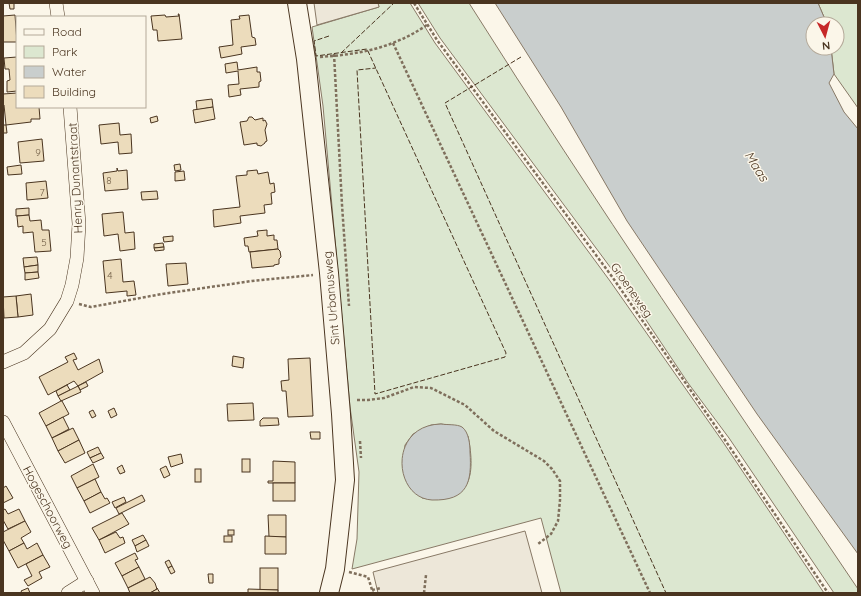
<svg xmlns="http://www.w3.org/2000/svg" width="861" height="596" font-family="Quicksand,sans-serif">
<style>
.green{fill:#dce7d0;stroke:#887966;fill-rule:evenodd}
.parking{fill:#ede7d9;stroke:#887966}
.water{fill:#c9cecd;stroke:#887966}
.building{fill:#ecdcbc;stroke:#4a3520}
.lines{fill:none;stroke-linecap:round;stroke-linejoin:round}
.street-casing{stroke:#4a3520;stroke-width:14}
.secondary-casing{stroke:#4a3520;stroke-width:20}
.path{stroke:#7f6f5c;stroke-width:2.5;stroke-dasharray:3 2;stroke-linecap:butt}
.street{stroke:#fbf6e9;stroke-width:13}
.secondary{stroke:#fbf6e9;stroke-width:18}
.fence{stroke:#4a3520;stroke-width:1;stroke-dasharray:5 2;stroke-linecap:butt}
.labels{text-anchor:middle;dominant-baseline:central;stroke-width:3;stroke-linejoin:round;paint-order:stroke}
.number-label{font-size:10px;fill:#725f47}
.street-label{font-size:12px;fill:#4a3520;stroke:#fbf6e9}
.water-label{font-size:13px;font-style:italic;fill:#4a3520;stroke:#fbf6e9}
</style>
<rect width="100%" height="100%" fill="#fbf6e9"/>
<!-- green -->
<g class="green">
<path d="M 378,3 L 410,3 L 435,43 L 610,281 L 723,442 L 824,593 L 561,593 L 541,518 L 352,569 L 357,539 L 359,472 L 350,407 L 323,106 L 312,27 L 379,7 ZM 441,424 L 448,425 L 468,436 C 476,476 471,505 422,498 L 405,475 L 403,462 L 405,445 L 413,434 L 431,425 Z"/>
<path d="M 418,3 L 469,3 C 594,201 727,395 858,589 L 858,593 L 834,593 L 729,438 L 688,383 L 616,275 L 440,38 Z"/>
<polygon points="818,3 858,3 858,108 834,74 831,48 837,48 837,24 827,24"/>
</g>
<!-- parking -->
<g class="parking">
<polygon points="314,3 378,3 379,7 317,25"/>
<polygon points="525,531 542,593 378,593 373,572"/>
</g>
<!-- water -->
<g class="water">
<polygon points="495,3 818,3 827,24 813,24 813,48 831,48 834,74 829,83 844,112 858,129 858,554 757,414 627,221 561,107"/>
<path d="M 441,424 C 447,425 457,424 462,427 C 469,432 470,445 470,452 C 472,482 468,501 432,500 C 393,498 388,425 441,424 Z"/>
</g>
<!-- building -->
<g class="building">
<polygon points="9,3 14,3 14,9 10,9"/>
<polygon points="178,14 179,14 182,39 158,41 157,30 153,30 151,16 165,15 166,17 179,16"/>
<polygon points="15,15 17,42 3,42 3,16"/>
<polygon points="249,15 252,37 255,38 256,45 241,47 242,54 221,58 219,47 233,45 231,20 240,19 239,16"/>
<polygon points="17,57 17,91 7,92 7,81 10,80 9,69 5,69 4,58"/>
<polygon points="237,62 238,70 257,67 257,72 260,72 261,81 259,82 259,87 240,89 241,95 229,97 228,85 239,84 238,71 226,73 225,64"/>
<polygon points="17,93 17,107 39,107 40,119 31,119 31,122 6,125 4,105 3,105 3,94"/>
<polygon points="212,99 213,107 197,110 196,101"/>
<polygon points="213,107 215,119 195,123 193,110"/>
<polygon points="157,116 158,121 151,123 150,118"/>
<polygon points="249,117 252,117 255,120 263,118 263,121 265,120 267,124 265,130 267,141 265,142 265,143 261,146 257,145 257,143 244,145 240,122 247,121"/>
<polygon points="119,123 120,135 131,134 132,153 119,154 118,142 101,144 99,125"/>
<polygon points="3,125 6,125 7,133 3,133"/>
<polygon points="42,139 44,161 20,163 18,142"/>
<polygon points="180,164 181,170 175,171 174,165"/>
<polygon points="21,165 22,174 8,175 7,167"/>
<polygon points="117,168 118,171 127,170 128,189 105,191 103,173 117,171"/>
<polygon points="257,170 258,174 268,172 270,184 274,183 275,192 271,193 272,204 264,205 265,213 240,216 241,223 214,227 213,210 240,207 236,176 247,175 247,171"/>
<polygon points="184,171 185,180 175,181 175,172"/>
<polygon points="46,181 48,198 27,200 26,183"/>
<polygon points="157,191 158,199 142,200 141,192"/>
<polygon points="29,208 29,215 16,216 16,209"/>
<polygon points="123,212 125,233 134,232 135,249 120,251 118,234 104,236 102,214"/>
<polygon points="29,215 30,221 41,220 42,230 49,230 51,251 35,252 33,232 23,233 23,226 18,227 17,216"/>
<polygon points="267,230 267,236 274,235 274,240 277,240 278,249 249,252 248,246 245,246 244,238 258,236 257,231"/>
<polygon points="173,236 173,241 164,242 163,237"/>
<polygon points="163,243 164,247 154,248 154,244"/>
<polygon points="164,247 164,250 155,251 154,248"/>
<polygon points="278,249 280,251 281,257 279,259 279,264 274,265 274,266 252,268 250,252"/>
<polygon points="37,257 38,265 24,267 23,258"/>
<polygon points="121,259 123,282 134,281 136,295 127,296 127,291 106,293 103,261"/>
<polygon points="186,263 188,284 168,286 166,264"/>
<polygon points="38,265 38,272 25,273 24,267"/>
<polygon points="38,272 39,278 25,280 25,273"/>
<polygon points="31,294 33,315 18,317 16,296"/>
<polygon points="16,296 18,317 4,318 3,297"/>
<polygon points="74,353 77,359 73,360 78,370 99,359 103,372 78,386 74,381 48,395 39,377 68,362 65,357"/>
<polygon points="233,356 244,358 243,368 232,366"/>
<polygon points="310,358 313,416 288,417 286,391 282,391 281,381 289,380 288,359"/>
<polygon points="86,382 88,386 80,390 78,386"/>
<polygon points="67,385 70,390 58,396 56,391"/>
<polygon points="78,386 81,392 61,401 58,396"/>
<polygon points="61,401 62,401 69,414 46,426 39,413"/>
<polygon points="253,403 254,420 228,421 227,404"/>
<polygon points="114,408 117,415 111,418 108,411"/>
<polygon points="93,410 96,416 92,418 89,412"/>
<polygon points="63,417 69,429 52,438 46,426"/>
<polygon points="263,418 278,418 279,425 260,426 260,421"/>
<polygon points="73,428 79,440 58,451 52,438"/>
<polygon points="310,432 320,432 320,439 311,439"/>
<polygon points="79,440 85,453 65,463 58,451"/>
<polygon points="98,447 101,453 90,458 87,452"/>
<polygon points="101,453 104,458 93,463 90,458"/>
<polygon points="181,454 183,463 171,467 168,457"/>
<rect x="242" y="459" width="8" height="13"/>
<polygon points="273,461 295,462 295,483 268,483 268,481 273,481"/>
<polygon points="93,464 99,477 77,488 71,476"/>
<polygon points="122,465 125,472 120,474 117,468"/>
<polygon points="166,466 170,475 164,478 160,469"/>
<rect x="195" y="469" width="6" height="13"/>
<polygon points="95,479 101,492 84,501 77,488"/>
<rect x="273" y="483" width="22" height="18"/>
<polygon points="6,486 13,498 3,503 3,488"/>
<polygon points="101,492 105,499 107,498 110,503 90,513 84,501"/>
<polygon points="142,495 145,501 119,514 116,508"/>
<polygon points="124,497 126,502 115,508 112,502"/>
<polygon points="5,509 8,514 19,509 25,521 8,529 3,520 3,510"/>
<polygon points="122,513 129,524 99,540 92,528"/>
<polygon points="268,515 286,515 286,537 269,537"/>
<polygon points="25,521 31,532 21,538 24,543 9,551 3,540 3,532"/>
<rect x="228" y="530" width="6" height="5"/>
<polygon points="116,532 120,538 123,537 125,543 105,553 99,540"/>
<polygon points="143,535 146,540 135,546 132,540"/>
<rect x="224" y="536" width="8" height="6"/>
<polygon points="265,536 286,537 286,554 265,554"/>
<polygon points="146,540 149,546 137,552 135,546"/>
<polygon points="24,543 27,549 37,543 43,555 18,568 9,551"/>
<polygon points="135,553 138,559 135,560 139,567 122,576 115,563"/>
<polygon points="43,555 50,567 39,572 42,578 28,586 24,580 32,576 26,564"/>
<polygon points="169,560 172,566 168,568 165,562"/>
<polygon points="172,566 175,572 171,574 168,568"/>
<polygon points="139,567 145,579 128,588 122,576"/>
<rect x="260" y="568" width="18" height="22"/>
<polygon points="208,574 213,574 213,583 209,583"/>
<polygon points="150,577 155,583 157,589 150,593 130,593 128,588"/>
<polygon points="28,588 30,593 22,593 21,591"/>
<polygon points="157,588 160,593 150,593 157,589"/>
<polygon points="248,589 278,590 278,593 246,593 248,593"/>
</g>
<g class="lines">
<!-- street casing -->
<g class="street-casing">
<g id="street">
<polyline points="56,3 58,17"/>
<polyline points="3,362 24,353 50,329 67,301 72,285 77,258 79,224 70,107"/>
<polyline points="3,422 93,593"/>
<polyline points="68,593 87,581"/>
</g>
</g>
<!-- secondary casing -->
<g class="secondary-casing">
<polyline id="secondary" points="297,3 306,59 329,273 341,414 345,480 335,569 329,593"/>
</g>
<!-- path -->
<g class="path">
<polyline points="414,3 437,40 613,278 725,440 828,593"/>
<polyline points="393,43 650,593"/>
<polyline points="334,54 342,205 349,306"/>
<path d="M 320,57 C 361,54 393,48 427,25"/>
<polyline points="79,304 91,307 162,294 252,281 313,275"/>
<polyline points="357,400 368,400 384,398 414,387 431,388 465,405 494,431 544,461 552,469 560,481 560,500 558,521 551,534 538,544"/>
<polyline points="360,441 361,458"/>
<polyline points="349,572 368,577 373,593"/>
<polyline points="372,590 381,588"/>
<polyline points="424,593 426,575"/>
</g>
<!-- street -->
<use href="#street" class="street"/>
<!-- secondary -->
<use href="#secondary" class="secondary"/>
<!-- fence -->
<g class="fence">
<polyline points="329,36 314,41 316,56 367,49 506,353 505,357 375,394 357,70 376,68"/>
<polyline points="341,53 394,3"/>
<polyline points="521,57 445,103 666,593"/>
</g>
</g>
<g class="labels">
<!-- number labels -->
<g class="number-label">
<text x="38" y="152">9</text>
<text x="109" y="180">8</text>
<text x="42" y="192">7</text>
<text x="44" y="242">5</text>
<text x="110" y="275">4</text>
</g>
<!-- street labels -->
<g class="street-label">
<text transform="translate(75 178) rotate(-93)">Henry Dunantstraat</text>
<text transform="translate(632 290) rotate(55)">Groeneweg</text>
<text transform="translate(331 298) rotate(-95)">Sint Urbanusweg</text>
<text transform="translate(48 507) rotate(62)">Hogeschoorweg</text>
</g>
<!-- water labels -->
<g class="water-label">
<text transform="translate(757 166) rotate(58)">Maas</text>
</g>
</g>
<!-- border -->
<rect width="861" height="596" fill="none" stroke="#4a3520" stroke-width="8"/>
<!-- legend -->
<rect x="16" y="16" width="130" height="92" fill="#fbf6e9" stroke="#b4a999"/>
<rect x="24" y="29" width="20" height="6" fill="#fbf6e9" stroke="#b4a999"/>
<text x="52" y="36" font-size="12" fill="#4a3520">Road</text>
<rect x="24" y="46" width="20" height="12" fill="#dce7d0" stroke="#b4a999"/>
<text x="52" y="56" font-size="12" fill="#4a3520">Park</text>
<rect x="24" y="66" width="20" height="12" fill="#c9cecd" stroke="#b4a999"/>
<text x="52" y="76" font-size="12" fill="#4a3520">Water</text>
<rect x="24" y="86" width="20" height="12" fill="#ecdcbc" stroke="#b4a999"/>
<text x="52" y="96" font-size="12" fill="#4a3520">Building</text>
<!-- north arrow -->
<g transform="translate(825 36) rotate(174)"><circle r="19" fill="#fbf6e9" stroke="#b4a999"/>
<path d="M0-3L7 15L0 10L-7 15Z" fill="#c62828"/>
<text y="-6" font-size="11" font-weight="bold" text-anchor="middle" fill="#4a3520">N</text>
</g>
</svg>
